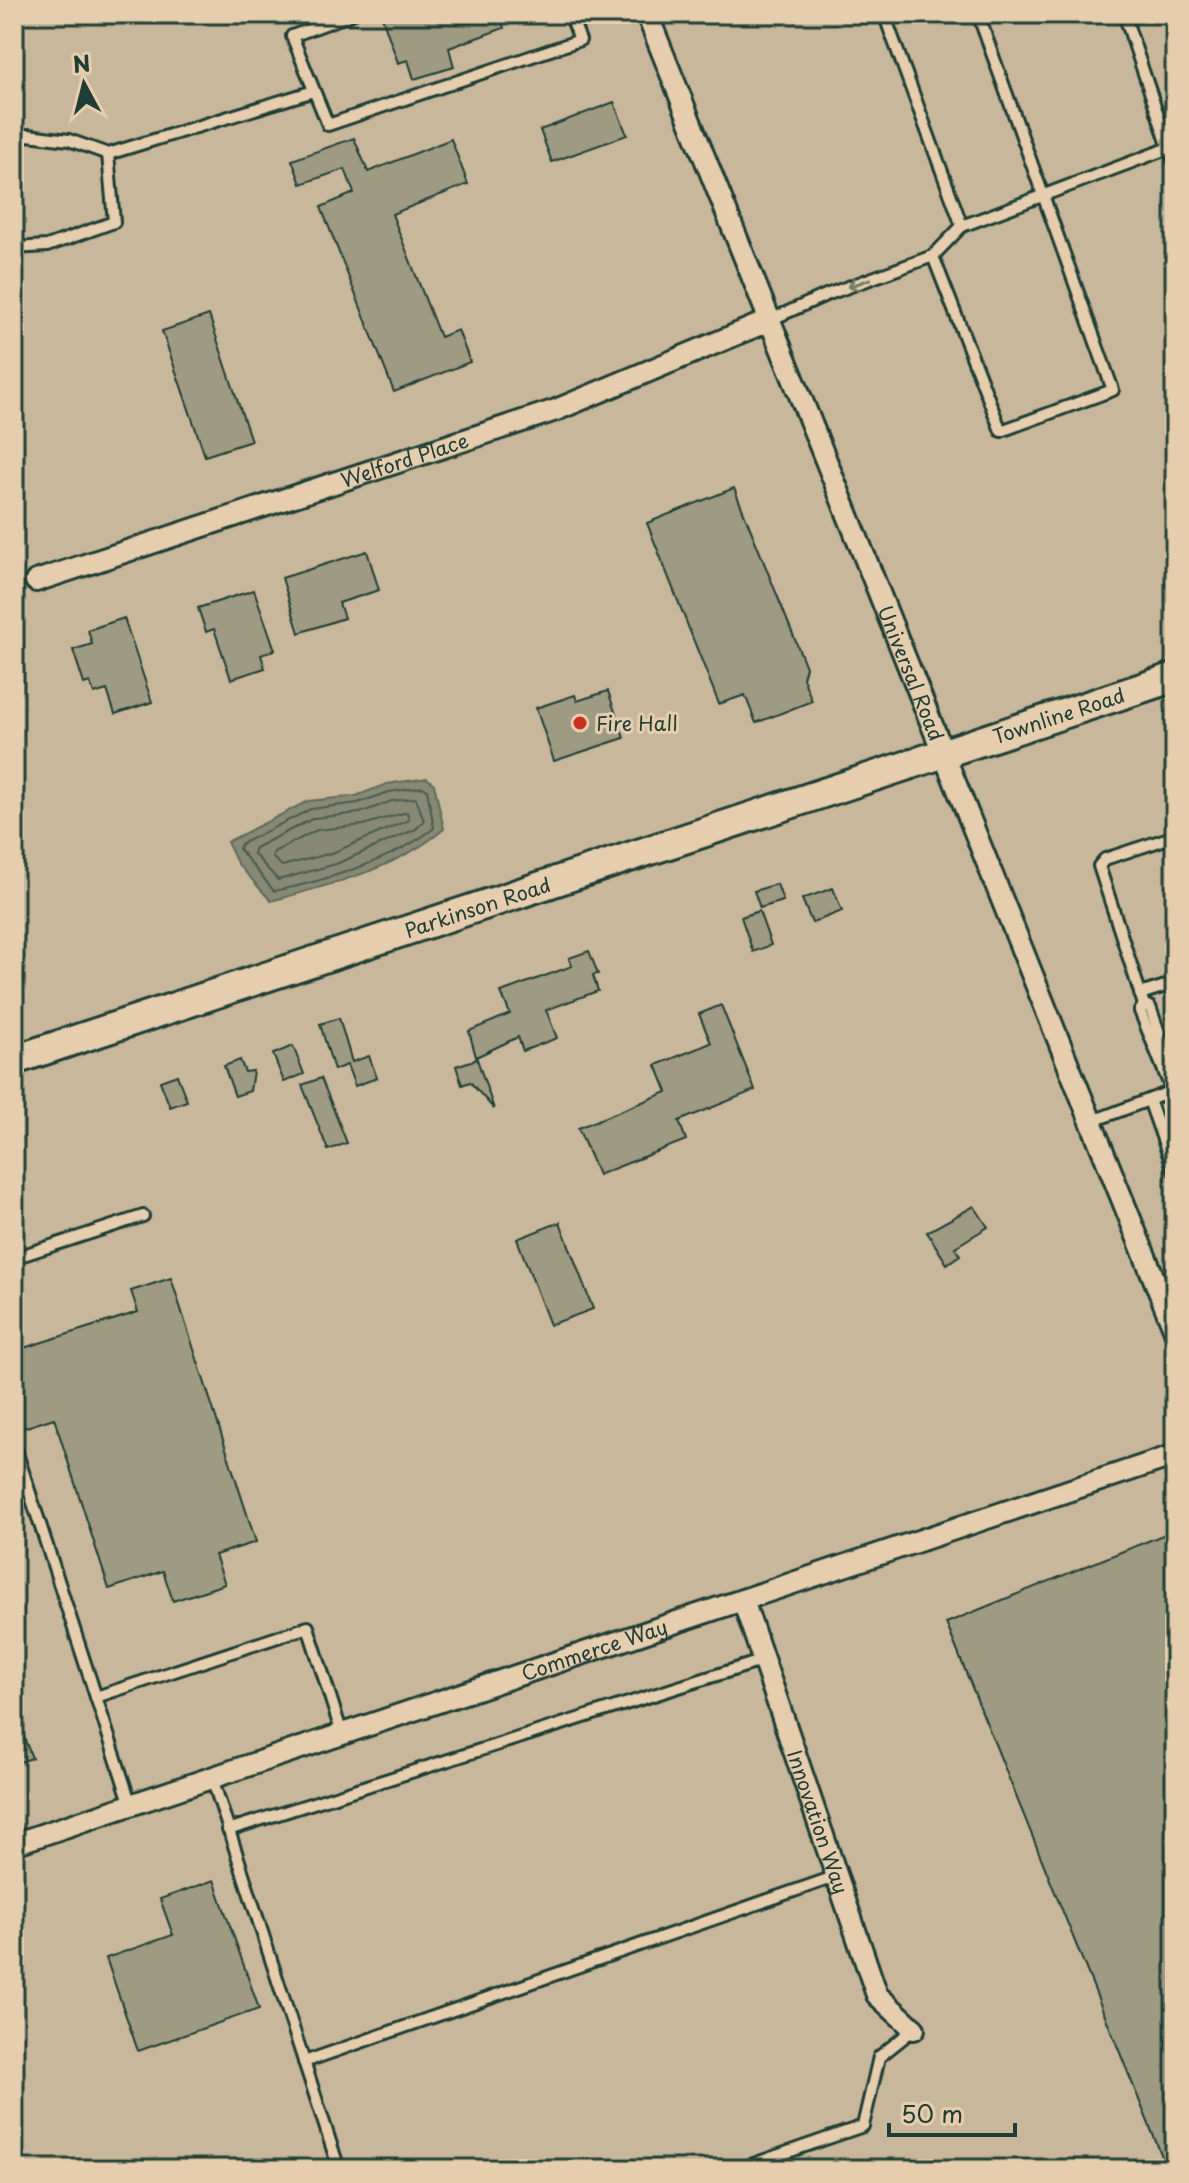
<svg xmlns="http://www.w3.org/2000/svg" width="1189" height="2183" font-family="'Playpen Sans',sans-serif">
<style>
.built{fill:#c8b79b}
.water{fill:#888974;stroke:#5e6b5a;stroke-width:2}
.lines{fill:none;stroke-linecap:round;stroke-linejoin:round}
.shore{stroke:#495b4e;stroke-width:2}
.building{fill:#9f9a82;stroke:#1f3d34;stroke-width:2}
.lane-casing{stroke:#1f3d34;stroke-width:16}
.street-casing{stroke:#1f3d34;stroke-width:26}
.secondary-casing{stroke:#1f3d34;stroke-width:34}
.lane{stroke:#e5cdad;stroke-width:10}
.street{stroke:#e5cdad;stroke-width:20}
.secondary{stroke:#e5cdad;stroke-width:28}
.oneway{stroke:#787e6a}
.poi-dot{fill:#c8321e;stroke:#e5cdad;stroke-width:3}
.labels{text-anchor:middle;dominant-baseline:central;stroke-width:6;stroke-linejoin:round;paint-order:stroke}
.street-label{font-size:20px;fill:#1f3d34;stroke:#e5cdad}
.poi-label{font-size:20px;fill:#1f3d34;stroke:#e5cdad;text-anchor:start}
</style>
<rect width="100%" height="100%" fill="#d9c4a6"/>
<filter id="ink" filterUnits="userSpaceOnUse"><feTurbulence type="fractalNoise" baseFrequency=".0125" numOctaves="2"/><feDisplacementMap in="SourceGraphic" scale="16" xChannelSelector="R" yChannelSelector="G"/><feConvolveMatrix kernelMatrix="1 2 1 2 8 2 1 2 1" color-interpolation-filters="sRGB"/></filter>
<g filter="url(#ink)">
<!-- built -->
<rect class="built" x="14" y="14" width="1161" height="2155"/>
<!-- water -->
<path class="water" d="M 427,778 L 434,784 L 444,829 C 397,869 329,885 271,901 L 237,863 L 227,842 L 308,801 L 356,796 L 387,784 Z"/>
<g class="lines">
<!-- shore -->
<g class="shore">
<path d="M 423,787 L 427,790 L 434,828 C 396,859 322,882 274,891 L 239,849 L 241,844 L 311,809 L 358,803 L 389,792 Z"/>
<polygon points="416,798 424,821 416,829 336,864 278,880 253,853 255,848 314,818 360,813 392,801"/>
<polygon points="407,812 409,820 332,853 282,866 272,857 274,852 317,830 363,825"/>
</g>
</g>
<!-- building -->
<g class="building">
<polygon points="381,14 499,14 504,28 449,48 454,67 414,79 408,60 398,63"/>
<polygon points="614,102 627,135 552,162 540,130"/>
<polygon points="354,138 368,172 451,139 468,184 392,214 440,337 458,330 470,362 394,392 321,207 354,193 345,169 301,184 292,160"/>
<polygon points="209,315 251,441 205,456 162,331"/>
<polygon points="734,488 806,667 803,678 812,701 756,723 745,695 719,704 647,523"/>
<polygon points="367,551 379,590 339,603 344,618 299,633 282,578"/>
<polygon points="254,590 275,650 261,655 265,668 231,679 214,629 206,632 198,608"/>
<polygon points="124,618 152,702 115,714 107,690 94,694 90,682 84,684 73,650 92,644 88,630"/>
<polygon points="608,691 624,738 554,761 536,708 575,695 577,701"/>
<polygon points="777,884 783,901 760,908 754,891"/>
<polygon points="833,888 842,911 812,923 802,899"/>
<polygon points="759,911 771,945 753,952 741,917"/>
<polygon points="589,951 598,974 593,975 598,991 546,1010 557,1038 523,1051 518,1037 476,1057 469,1031 510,1014 501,992 572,966 569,958"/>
<polygon points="721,1005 755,1090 679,1121 686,1140 598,1175 578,1128 667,1092 656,1065 711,1043 699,1014"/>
<polygon points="339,1018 352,1062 369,1056 377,1078 355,1086 347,1065 334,1070 320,1024"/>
<polygon points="293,1046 304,1074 284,1082 273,1054"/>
<polygon points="477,1059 494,1109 470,1082 462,1085 456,1066"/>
<polygon points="240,1060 245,1072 253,1071 250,1091 235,1096 224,1066"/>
<polygon points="177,1075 187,1101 170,1107 160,1081"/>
<polygon points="321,1078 347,1143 328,1150 302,1085"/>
<polygon points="974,1206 988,1227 955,1247 960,1255 947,1264 927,1232"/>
<polygon points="560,1222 593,1309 550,1325 517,1239"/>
<polygon points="171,1278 256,1542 215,1555 225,1584 173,1601 163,1571 109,1589 54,1418 14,1431 14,1351 138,1312 131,1291"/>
<polygon points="1175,1530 1175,2169 1167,2169 946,1623"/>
<polygon points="14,1712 32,1758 14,1764"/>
<polygon points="214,1880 259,2009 138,2051 106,1958 173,1935 160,1899"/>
</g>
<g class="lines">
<!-- lane casing -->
<g class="lane-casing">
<g id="lane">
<polyline points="352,14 292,36 328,125 580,40 570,14"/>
<polyline points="884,14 962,226 1169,148 1124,14"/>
<polyline points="573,20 590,14"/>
<polyline points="14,141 28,135 69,140 108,154 314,91"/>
<polyline points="1175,146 1169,148 1175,163"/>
<polyline points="14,248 47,246 114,222 108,154"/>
<polyline points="933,256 1001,431 1113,390 978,14"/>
<polyline points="770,320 826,295 933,256 962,226"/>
<polyline points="1140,994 1175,983"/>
<polyline points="1144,1005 1099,866 1105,859 1175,836"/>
<polyline points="1162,1060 1166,1052 1150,1007 1144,1005 1140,1011 1172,1091"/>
<polyline points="1149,1100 1175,1173"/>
<polyline points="1090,1122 1175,1090"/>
<polyline points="14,1258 143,1216"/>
<polyline points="14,1444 131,1805"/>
<polyline points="96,1697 308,1627 342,1734"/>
<polyline points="212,1778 339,2169"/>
<polyline points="228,1830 764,1660"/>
<polyline points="304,2062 837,1876"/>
<polyline points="739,2169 863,2126 879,2057 914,2029"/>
</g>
</g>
<!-- street casing -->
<g class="street-casing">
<g id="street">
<path id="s1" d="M 647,14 L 1175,1331"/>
<path id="s2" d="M 36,581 L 556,410 L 768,321"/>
<path id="s3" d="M 743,1600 L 877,1995 L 914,2029"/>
<path id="s4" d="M 14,1844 L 1175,1455"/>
</g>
</g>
<!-- secondary casing -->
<g class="secondary-casing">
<g id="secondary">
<path id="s5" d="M 14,1060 L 1175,677"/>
</g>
</g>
<!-- lane -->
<use href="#lane" class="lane"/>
<!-- street -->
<use href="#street" class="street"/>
<!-- secondary -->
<use href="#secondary" class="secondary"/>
</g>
<!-- one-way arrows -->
<defs><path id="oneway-shaft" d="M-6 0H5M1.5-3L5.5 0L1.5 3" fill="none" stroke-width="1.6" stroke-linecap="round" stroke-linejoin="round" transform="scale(2)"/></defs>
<use class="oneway" href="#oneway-shaft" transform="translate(859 283) rotate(160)"/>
</g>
<!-- markers -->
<circle class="poi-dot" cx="580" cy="723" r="8"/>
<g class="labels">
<!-- street labels -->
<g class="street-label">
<text stroke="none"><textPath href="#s2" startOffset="388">Welford Place</textPath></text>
<text stroke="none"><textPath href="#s1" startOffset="710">Universal Road</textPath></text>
<text stroke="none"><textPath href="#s5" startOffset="1100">Townline Road</textPath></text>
<text stroke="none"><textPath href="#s5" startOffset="488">Parkinson Road</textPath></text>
<text stroke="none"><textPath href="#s4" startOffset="612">Commerce Way</textPath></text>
<text stroke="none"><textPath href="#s3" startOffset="234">Innovation Way</textPath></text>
</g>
<!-- poi labels -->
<g class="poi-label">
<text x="596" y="723">Fire Hall</text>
</g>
</g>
<!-- margin -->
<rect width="1189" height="2183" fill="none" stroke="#e5cdad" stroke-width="48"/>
<rect x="24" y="24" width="1141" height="2135" fill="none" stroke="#1f3d34" stroke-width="3" filter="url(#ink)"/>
<!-- north arrow -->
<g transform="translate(84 84) rotate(353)" stroke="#e5cdad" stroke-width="6" paint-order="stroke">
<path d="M0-6L14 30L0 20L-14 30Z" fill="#1f3d34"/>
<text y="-12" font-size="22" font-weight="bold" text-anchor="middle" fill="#1f3d34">N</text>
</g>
<!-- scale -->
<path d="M889 2123v12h126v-12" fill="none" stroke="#1f3d34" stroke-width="4"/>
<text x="901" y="2123" font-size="24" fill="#1f3d34" stroke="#e5cdad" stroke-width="6" paint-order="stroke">50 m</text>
</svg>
